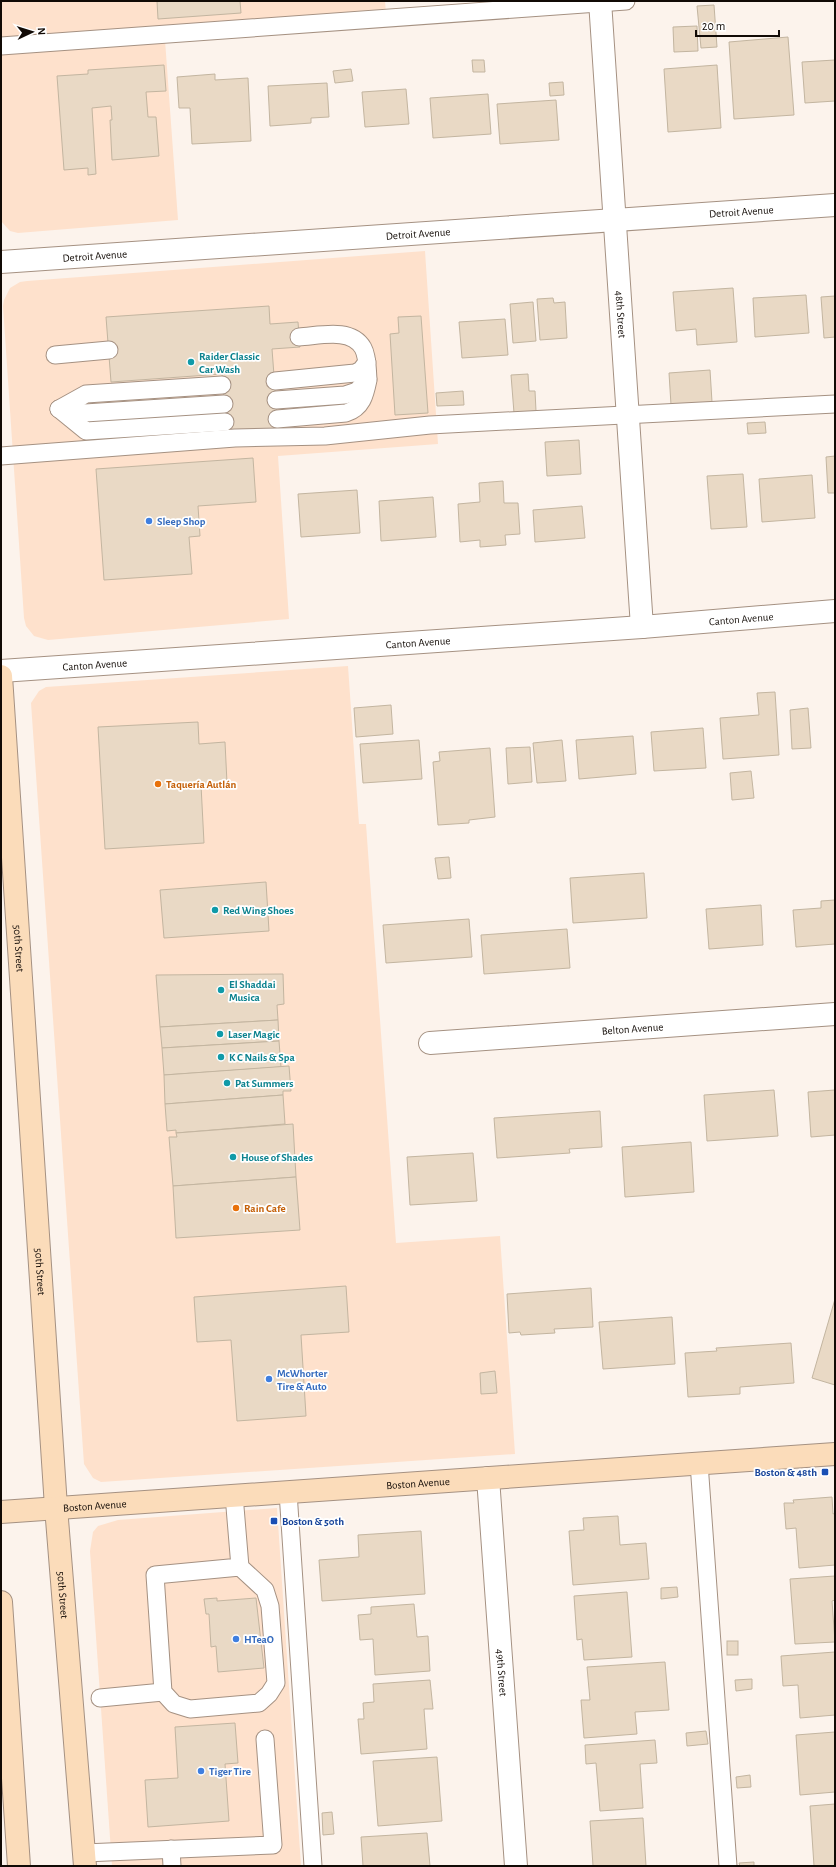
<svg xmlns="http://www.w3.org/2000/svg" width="836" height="1867" font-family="'Alegreya Sans',sans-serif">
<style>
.built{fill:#fee1cc}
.building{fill:#e9d9c5;stroke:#c3b5a0}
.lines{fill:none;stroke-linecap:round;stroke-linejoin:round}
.lane-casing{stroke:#a59182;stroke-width:19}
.street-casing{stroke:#a59182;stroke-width:24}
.secondary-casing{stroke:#a59182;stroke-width:24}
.lane{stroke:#fff;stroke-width:17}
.street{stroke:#fff;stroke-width:22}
.secondary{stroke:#fbdcba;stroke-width:22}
.culture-dot{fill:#0f9aa8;stroke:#fff;stroke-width:1.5}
.shop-dot{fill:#3f7fe0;stroke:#fff;stroke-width:1.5}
.food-dot{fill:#e8710a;stroke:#fff;stroke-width:1.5}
.transit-dot{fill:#1a4fb4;stroke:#fff;stroke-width:1.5}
.labels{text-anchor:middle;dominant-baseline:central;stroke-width:3.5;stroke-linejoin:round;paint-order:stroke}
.street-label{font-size:11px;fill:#110a05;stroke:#fff}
.culture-label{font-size:11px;font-weight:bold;fill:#0d838f;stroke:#fff;text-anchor:start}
.shop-label{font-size:11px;font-weight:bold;fill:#366cbe;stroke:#fff;text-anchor:start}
.food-label{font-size:11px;font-weight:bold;fill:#c56008;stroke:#fff;text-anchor:start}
.transit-label{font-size:11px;font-weight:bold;fill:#164399;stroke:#fff;text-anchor:end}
</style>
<rect width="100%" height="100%" fill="#fcf3ec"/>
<!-- built -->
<g class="built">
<polygon points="1,1 385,1 387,25 165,40 178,220 18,233 10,231 1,221"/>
<polygon points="425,251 438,444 278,456 289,619 48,640 34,636 26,626 24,618 3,306 4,300 10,288 20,282 27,281"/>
<polygon points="348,666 359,824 366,824 396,1243 500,1236 515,1454 101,1482 93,1478 84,1464 31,703 39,691 46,687"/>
<polygon points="277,1508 301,1866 112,1866 90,1551 93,1532 98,1526 118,1520"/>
</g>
<!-- building -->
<g class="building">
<polygon points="157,1 240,1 241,13 158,19"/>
<polygon points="714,5 717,47 701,48 697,6"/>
<polygon points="697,26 698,51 674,52 673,27"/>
<polygon points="788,37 794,115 734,119 729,42"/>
<polygon points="472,60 484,60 485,72 473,72"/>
<polygon points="835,60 835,101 805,103 802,62"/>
<polygon points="164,65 166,91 146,92 148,117 156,117 159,156 112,160 110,120 112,120 111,106 92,108 96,174 88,175 88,168 64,170 57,76 88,74 88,70"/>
<polygon points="717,65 721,128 668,132 664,69"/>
<polygon points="351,69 353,81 335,83 333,71"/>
<polygon points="215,74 215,80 248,78 251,141 192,144 190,108 179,108 177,77"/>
<polygon points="563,82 564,95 550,96 549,83"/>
<polygon points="327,83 329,117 311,118 311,123 270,126 268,86"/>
<polygon points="406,89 409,124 365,127 362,92"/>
<polygon points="488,94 491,134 433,138 430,98"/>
<polygon points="556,100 559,140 500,144 497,104"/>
<polygon points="733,288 737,342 697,345 696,329 676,331 673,292"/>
<polygon points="806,295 809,333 755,337 753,298"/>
<polygon points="835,296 835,337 824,338 821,297"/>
<polygon points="553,298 554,303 565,302 567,338 540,340 537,299"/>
<polygon points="533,302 536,341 513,343 510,304"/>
<polygon points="269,306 270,324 298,322 300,347 272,349 278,428 226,432 222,374 111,382 106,317"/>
<polygon points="421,316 428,413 395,415 390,334 399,333 398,317"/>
<polygon points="505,319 508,355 462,358 459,322"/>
<polygon points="710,370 712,402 671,405 669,373"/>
<polygon points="528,374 529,391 535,391 536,411 514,413 511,375"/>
<polygon points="463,391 464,405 437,406 436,393"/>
<polygon points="765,422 766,433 748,434 747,423"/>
<polygon points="579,440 581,474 547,476 545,442"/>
<polygon points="835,456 835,493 828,493 826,457"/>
<polygon points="253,458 256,502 198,506 200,536 189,537 192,574 104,580 96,469"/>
<polygon points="743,474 747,527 711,529 707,476"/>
<polygon points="812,475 815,518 762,522 759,479"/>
<polygon points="503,481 504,503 518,503 520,534 505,535 506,545 480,547 480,540 460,542 458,504 480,502 479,483"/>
<polygon points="357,490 360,533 301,537 298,494"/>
<polygon points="433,497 436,537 381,541 379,501"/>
<polygon points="582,506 585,538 535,542 533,510"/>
<polygon points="775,692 779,755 723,759 720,718 759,715 757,693"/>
<polygon points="391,705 393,734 356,737 354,708"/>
<polygon points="808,708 811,748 792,749 790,710"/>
<polygon points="198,722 199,744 225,742 227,783 201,785 204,843 105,849 98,727"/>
<polygon points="703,728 706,768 654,771 651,732"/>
<polygon points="633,736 636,774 579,779 576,740"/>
<polygon points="419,740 422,779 363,783 360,744"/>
<polygon points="562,740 566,781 537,783 533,743"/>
<polygon points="530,747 532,782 508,784 506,748"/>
<polygon points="490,748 495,817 469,820 469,823 438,825 433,762 440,761 439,752"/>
<polygon points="751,771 754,798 732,800 730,773"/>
<polygon points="449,857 451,878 438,879 435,858"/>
<polygon points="644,873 647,918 573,923 570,878"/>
<polygon points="266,882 269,931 164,938 160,890"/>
<polygon points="835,900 835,944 796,947 793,910 821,908 821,901"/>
<polygon points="761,905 763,945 709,949 706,909"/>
<polygon points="469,919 472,957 386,963 383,925"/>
<polygon points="567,929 570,968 484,974 481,935"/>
<polygon points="283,974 284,1004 277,1005 278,1020 160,1027 156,975"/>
<polygon points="278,1020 279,1041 162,1048 160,1027"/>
<polygon points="279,1041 281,1067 164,1075 162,1048"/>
<polygon points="289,1066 291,1091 283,1091 283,1095 165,1104 164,1075"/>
<polygon points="774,1090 778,1136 707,1141 704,1095"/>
<polygon points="835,1090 835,1135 811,1137 808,1092"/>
<polygon points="283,1095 285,1124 176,1133 176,1130 167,1131 165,1104"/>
<polygon points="600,1111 602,1147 569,1149 570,1153 497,1158 494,1118"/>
<polygon points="293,1124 296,1177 173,1186 169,1137 177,1137 176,1133"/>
<polygon points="691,1142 694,1192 625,1197 622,1147"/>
<polygon points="473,1153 477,1201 410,1205 407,1157"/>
<polygon points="296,1177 300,1230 176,1238 173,1186"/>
<polygon points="346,1286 349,1332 301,1335 306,1416 237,1421 231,1340 197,1342 194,1297"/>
<polygon points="591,1288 593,1327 554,1329 555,1333 521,1335 520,1332 509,1333 507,1294"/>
<polygon points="835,1299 835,1385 812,1378"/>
<polygon points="672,1317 675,1364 603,1369 599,1322"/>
<polygon points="791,1343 794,1383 740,1387 740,1394 688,1397 685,1353 717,1351 716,1348"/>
<polygon points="495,1371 497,1393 481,1394 480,1373"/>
<polygon points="832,1497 833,1514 835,1513 835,1565 799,1568 796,1528 786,1529 784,1503 794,1503 793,1500"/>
<polygon points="618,1516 620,1545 646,1543 649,1579 573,1585 569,1531 584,1530 583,1518"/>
<polygon points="421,1531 425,1594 322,1601 319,1560 359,1557 358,1535"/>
<polygon points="835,1576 835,1600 832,1601 835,1642 795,1644 790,1579"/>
<polygon points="677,1587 678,1597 661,1599 661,1588"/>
<polygon points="627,1592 632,1657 584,1660 582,1639 577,1640 574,1596"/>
<polygon points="217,1598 217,1601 256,1598 264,1668 218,1672 216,1646 211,1647 209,1614 206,1614 204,1599"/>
<polygon points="414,1604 417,1637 428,1636 430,1671 375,1675 373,1639 360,1640 358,1615 371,1614 371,1607"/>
<rect x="727" y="1641" width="11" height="14"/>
<polygon points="835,1652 835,1715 800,1718 798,1685 783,1686 781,1656"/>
<polygon points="665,1662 669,1710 635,1712 637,1734 584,1738 581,1700 590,1700 587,1667"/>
<polygon points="752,1679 752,1689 736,1691 735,1680"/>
<polygon points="430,1680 433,1709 424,1709 427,1749 361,1754 358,1719 364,1719 363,1703 374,1702 373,1684"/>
<polygon points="235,1723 238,1763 225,1764 229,1821 148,1827 145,1780 178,1778 175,1727"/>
<polygon points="706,1731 708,1744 687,1746 686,1733"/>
<polygon points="835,1732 835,1792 800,1795 796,1735"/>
<polygon points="655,1740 657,1763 640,1764 643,1808 600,1811 596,1763 586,1764 585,1745"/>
<polygon points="437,1757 442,1821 378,1826 373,1761"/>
<polygon points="750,1775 751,1787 737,1788 736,1777"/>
<polygon points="835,1804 835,1866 814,1866 810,1806"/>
<polygon points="332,1812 334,1834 323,1835 322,1813"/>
<polygon points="643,1818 646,1866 593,1866 590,1821"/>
<polygon points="427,1833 430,1866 363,1866 361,1837"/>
<polygon points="754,1862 754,1866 740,1866 739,1863"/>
</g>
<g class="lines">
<!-- lane casing -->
<g class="lane-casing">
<g id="lane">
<polyline points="1,46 626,1"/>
<polyline points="55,355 109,350"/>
<polyline points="275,381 355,373 361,370 367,362"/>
<path d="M 276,400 L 345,395 L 357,391 L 368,379 C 367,369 368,357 363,348 C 351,327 319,336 299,337"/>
<polyline points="59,409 86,431 225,422"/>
<polyline points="59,409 86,394 222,385"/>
<polyline points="59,409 85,413 224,404"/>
<path d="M 277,419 L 346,413 C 362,408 365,395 368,380"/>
<polyline points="1,456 235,438 325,436 430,425 835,404"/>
<polyline points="699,1463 728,1866"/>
<polyline points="288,1492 313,1866"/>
<polyline points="234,1495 240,1567 265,1590 270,1606 276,1683 269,1694 259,1703 190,1709 174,1704 163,1692 155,1575 240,1567"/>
<polyline points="100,1698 163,1692"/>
<polyline points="171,1849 172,1866"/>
<polyline points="84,1853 273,1845 265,1739"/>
</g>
</g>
<!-- street casing -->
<g class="street-casing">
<g id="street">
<path id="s1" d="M 600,1 L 642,627"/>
<path id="s2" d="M 1,262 L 835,205"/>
<path id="s3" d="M 1,671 L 642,627 L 835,611"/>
<path id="s4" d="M 430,1043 L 835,1014"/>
<path id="s5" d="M 488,1478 L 516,1866"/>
</g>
</g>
<!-- secondary casing -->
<g class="secondary-casing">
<g id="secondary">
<path id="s6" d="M 1,676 L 56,1507 L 85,1866"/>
<path id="s7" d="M 1,1512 L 835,1454"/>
<polyline points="1,1602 19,1866"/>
</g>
</g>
<!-- lane -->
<use href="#lane" class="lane"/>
<!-- street -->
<use href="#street" class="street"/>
<!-- secondary -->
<use href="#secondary" class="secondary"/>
</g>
<!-- markers -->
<g class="culture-dot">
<circle cx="191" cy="362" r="4"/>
<circle cx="215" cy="910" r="4"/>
<circle cx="221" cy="990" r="4"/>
<circle cx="220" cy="1034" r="4"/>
<circle cx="221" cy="1057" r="4"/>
<circle cx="227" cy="1083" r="4"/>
<circle cx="233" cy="1157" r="4"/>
</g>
<g class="shop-dot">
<circle cx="149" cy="521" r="4"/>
<circle cx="269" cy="1379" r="4"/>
<circle cx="236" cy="1639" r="4"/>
<circle cx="201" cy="1771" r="4"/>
</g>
<g class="food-dot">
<circle cx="158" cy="784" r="4"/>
<circle cx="236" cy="1208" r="4"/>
</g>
<g class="transit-dot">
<rect x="821" y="1468" width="8" height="8" rx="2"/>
<rect x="270" y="1517" width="8" height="8" rx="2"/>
</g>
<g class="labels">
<!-- street labels -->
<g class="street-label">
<text stroke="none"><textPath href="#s2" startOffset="742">Detroit Avenue</textPath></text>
<text stroke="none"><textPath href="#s2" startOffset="418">Detroit Avenue</textPath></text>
<text stroke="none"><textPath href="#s2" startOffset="94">Detroit Avenue</textPath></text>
<text stroke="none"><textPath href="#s1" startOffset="314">48th Street</textPath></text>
<text stroke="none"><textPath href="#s3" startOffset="742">Canton Avenue</textPath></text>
<text stroke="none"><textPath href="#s3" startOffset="418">Canton Avenue</textPath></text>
<text stroke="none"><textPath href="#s3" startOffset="94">Canton Avenue</textPath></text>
<text stroke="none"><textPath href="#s6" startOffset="273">50th Street</textPath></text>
<text stroke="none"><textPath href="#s4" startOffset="203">Belton Avenue</textPath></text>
<text stroke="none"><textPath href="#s6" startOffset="597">50th Street</textPath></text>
<text stroke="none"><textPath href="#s7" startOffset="418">Boston Avenue</textPath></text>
<text stroke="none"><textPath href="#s7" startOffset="94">Boston Avenue</textPath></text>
<text stroke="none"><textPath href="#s6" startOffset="921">50th Street</textPath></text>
<text stroke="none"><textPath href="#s5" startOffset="195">49th Street</textPath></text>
</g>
<!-- culture labels -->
<g class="culture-label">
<text x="199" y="356">Raider Classic<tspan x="199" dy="13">Car Wash</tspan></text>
<text x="223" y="910">Red Wing Shoes</text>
<text x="229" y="984">El Shaddai<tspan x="229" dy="13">Musica</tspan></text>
<text x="228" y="1034">Laser Magic</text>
<text x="229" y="1057">K C Nails &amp; Spa</text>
<text x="235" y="1083">Pat Summers</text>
<text x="241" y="1157">House of Shades</text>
</g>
<!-- shop labels -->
<g class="shop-label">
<text x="157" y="521">Sleep Shop</text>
<text x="277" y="1373">McWhorter<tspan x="277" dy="13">Tire &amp; Auto</tspan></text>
<text x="244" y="1639">HTeaO</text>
<text x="209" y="1771">Tiger Tire</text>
</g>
<!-- food labels -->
<g class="food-label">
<text x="166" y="784">Taquería Autlán</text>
<text x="244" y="1208">Rain Cafe</text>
</g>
<!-- transit labels -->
<g class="transit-label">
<text x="817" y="1472">Boston &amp; 48th</text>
<text x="282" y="1521" text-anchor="start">Boston &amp; 50th</text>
</g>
</g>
<!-- border -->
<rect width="836" height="1867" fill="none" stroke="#110a05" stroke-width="4"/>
<!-- north arrow -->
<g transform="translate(32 32) rotate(86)" stroke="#ffffff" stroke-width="3" paint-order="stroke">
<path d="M0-3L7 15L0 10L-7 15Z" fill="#110a05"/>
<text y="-6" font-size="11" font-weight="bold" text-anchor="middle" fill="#110a05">N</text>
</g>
<!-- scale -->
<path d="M696 30v6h83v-6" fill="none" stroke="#110a05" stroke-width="2"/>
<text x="702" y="30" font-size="12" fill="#110a05" stroke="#ffffff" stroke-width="3" paint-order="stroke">20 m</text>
</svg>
